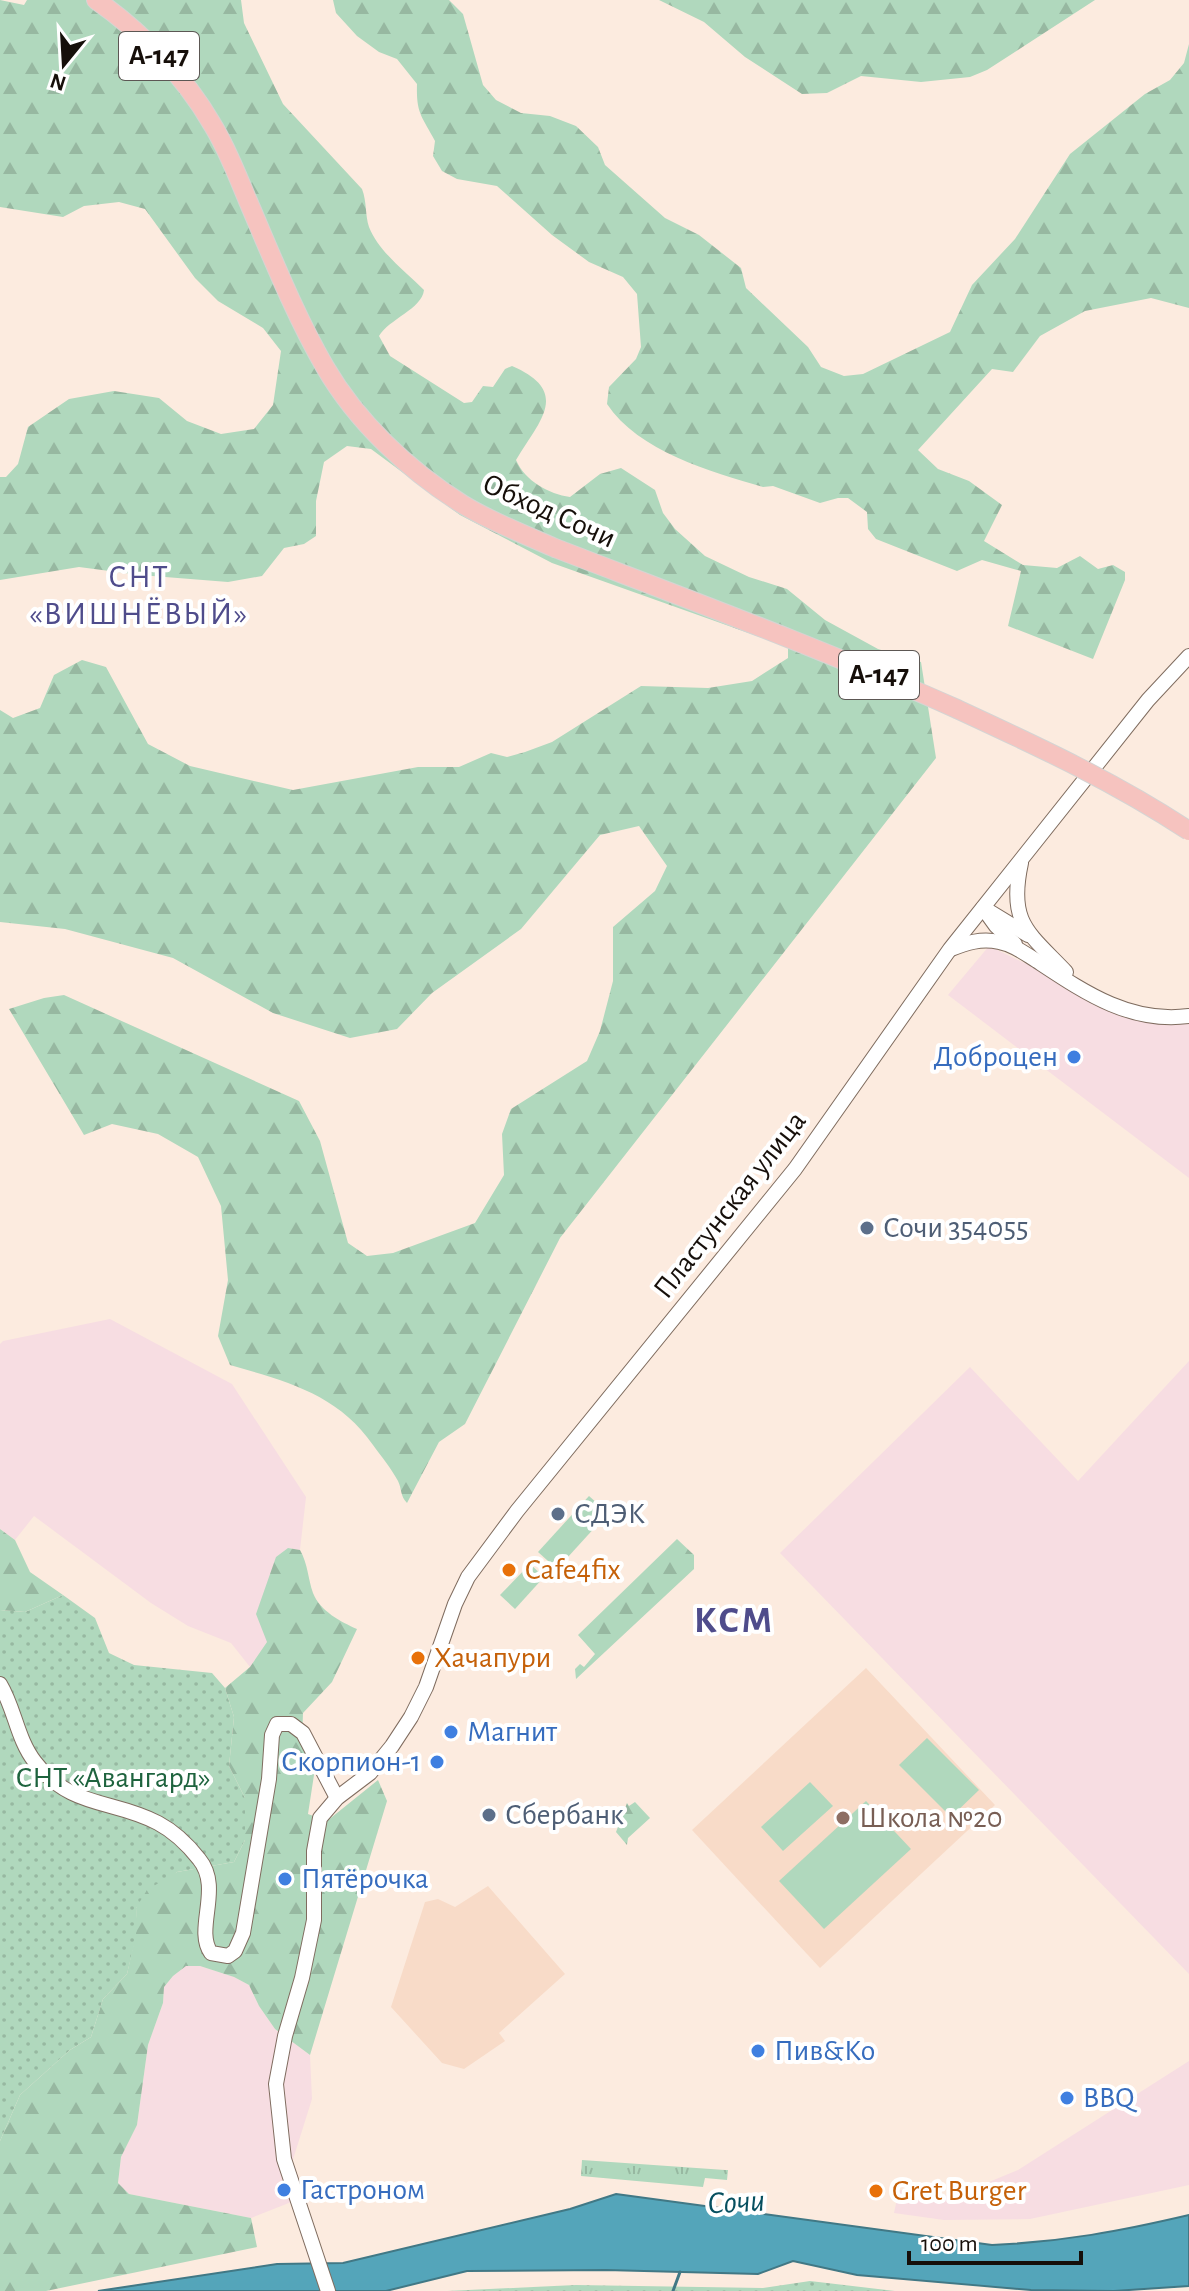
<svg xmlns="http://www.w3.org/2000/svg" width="1189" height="2291" font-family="'Alegreya Sans',sans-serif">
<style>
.industrial{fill:#f7dde2}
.built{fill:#f8dbc8}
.grass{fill:url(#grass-dots)}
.forest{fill:url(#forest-firs)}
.park{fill:url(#park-tufts)}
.pitch{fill:#b0d8bd}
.water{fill:#54a5ba;stroke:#417885;stroke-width:2}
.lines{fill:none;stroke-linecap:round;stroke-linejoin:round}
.stream{stroke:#417885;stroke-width:3}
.secondary-casing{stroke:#7f6c5f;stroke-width:16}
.highway-casing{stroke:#d5d4d3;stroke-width:20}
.secondary{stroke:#fff;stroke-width:14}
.highway{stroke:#f6c3bf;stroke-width:18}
.highway-bridge-casing{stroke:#d5d4d3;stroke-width:20;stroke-linecap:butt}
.highway-bridge{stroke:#f6c3bf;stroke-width:18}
.shop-dot{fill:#3f7fe0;stroke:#fff;stroke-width:3}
.service-dot{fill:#5c6f8a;stroke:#fff;stroke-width:3}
.food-dot{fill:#e8710a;stroke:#fff;stroke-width:3}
.education-dot{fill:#8d6e63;stroke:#fff;stroke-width:3}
.labels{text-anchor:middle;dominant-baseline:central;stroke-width:8;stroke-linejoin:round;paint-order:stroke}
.shield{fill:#fff;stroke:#5c5754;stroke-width:2}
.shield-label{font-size:28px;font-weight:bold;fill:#160f0a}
.street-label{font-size:30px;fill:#160f0a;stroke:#fff}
.shop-label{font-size:30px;fill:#366cbe;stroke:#fff;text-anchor:start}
.service-label{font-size:30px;fill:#4e5e75;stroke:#fff;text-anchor:start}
.food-label{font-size:30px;fill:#c56008;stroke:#fff;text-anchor:start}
.park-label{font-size:30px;fill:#1e633e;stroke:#fff}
.education-label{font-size:30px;fill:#785e54;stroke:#fff;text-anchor:start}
.neighbourhood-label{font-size:32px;letter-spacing:2px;fill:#4f4c8b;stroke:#fff}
.water-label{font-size:32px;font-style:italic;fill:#064f5f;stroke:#fff}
.district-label{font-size:38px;font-weight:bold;letter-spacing:2px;fill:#4f4c8b;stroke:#fff}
</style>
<defs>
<pattern id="grass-dots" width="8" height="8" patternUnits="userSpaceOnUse" patternTransform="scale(2)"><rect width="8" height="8" fill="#b0d8bd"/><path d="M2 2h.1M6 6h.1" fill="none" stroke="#97b8a1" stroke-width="1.8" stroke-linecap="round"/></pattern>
<pattern id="forest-firs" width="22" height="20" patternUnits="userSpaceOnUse" patternTransform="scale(2)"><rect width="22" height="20" fill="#b0d8bd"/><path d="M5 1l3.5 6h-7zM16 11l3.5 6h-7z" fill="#97b8a1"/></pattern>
<pattern id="park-tufts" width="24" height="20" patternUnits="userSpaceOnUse" patternTransform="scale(2)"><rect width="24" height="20" fill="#b0d8bd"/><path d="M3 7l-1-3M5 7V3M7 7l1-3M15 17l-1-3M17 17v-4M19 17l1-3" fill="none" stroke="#97b8a1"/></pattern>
</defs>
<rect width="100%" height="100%" fill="#fcebdf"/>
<!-- industrial -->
<g class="industrial">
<polygon points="989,946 1143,1020 1189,1020 1189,1178 948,995"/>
<polygon points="110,1319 232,1384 306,1497 300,1550 288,1548 267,1642 250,1667 231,1643 188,1626 151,1603 34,1516 15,1540 0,1529 0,1344 3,1341"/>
<polygon points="1189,1361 1189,1974 780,1553 970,1367 1078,1481"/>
<polygon points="186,1966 200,1966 234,1977 249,1985 259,2006 275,2029 310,2055 312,2099 290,2169 299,2199 251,2218 129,2194 118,2184 121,2157 137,2125 148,2045 163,2003 164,1987 173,1976"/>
<polygon points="1189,2061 1189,2185 1030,2219 944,2220 894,2213 899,2190 955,2196 1018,2170"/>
</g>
<!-- built -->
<g class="built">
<polygon points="866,1668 995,1805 820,1968 692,1830"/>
<polygon points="488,1886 565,1974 499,2033 505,2041 464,2069 442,2063 391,2007 425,1902 438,1899 455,1907"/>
</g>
<!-- grass -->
<g class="grass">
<polygon points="63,1595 95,1618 109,1653 134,1665 212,1673 225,1688 234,1717 229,1766 245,1798 245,1840 234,1862 177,1872 136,1908 138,1929 127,1974 103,1999 91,2037 70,2050 20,2095 0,2141 0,1610 25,1612"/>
<polygon points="810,2281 895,2291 447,2291 576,2285 763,2288"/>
</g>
<!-- forest -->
<g class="forest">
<path d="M 0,0 L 24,5 L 27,0 L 241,0 L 244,23 L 283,104 L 362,189 C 367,202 365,215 369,227 C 379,252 405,271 424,290 C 422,309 389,319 379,336 L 390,356 L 464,403 L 472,402 L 483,386 L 493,387 L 505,369 L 512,366 C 572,392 539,421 516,460 C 525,481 549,494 570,497 L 600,474 L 621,468 L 655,490 L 663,513 L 675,529 L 705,556 L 749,577 L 787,589 L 825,620 L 878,649 L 921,662 L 936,758 L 560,1238 L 465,1424 L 439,1442 L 407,1503 C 400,1496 402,1489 398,1481 C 391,1468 381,1456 373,1445 C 338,1394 286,1381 230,1365 L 218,1336 L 228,1280 L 221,1206 L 198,1157 L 158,1134 L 112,1124 L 84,1135 L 9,1009 L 44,998 L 64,995 L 299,1101 L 320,1141 L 348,1243 L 367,1256 L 393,1253 L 475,1223 L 504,1175 L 502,1134 L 511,1109 L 587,1061 L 600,1031 L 613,981 L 613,927 L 655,891 L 667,866 L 639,826 L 600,835 L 521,929 L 432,993 L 397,1029 L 350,1038 L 273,1013 L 173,958 L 65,929 L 0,922 L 0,710 L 13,718 L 40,708 L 54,675 L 82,660 L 106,667 L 148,744 L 190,766 L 293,790 L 418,767 L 459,767 L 491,753 L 507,757 L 525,752 L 552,742 L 641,686 L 708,688 L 752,681 L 788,658 L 788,647 L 552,563 L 460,515 L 371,449 L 347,446 L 324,462 L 316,501 L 316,536 L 304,544 L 284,548 L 262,576 L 228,582 L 140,575 L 79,567 L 0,580 L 0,477 L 6,477 L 18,464 L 28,427 L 69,399 L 114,391 L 159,398 L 187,421 L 221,434 L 254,429 L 273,405 L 281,351 L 263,328 L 218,301 L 195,278 L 145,209 L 119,202 L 84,206 L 63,217 L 0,207 Z"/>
<path d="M 333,0 L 449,0 L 463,14 L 483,85 L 496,100 L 521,113 L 550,116 L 576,126 L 598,147 L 605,165 L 665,218 L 699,235 L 741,268 L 746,288 L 808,347 L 821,367 L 844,376 L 863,374 L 950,332 L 972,285 L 1015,239 L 1070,154 L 1145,94 L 1170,80 L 1184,63 L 1189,44 L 1189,308 L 1151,298 L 1085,311 L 1040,336 L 1013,372 L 992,369 L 918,450 L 938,469 L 969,481 L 1002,505 L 984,541 L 1023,565 L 1057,568 L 1080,556 L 1098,569 L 1113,565 L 1125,572 L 1125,580 L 1093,659 L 1008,626 L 1021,571 L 982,560 L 957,571 L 876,539 L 868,529 L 867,512 L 848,498 L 838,498 L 820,503 L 773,486 L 763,487 C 711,472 638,451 607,404 L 609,387 L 636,359 L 641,347 L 637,294 L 623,277 L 589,262 L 552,235 L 497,186 L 457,179 L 442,171 L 433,156 L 435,141 C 422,116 416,114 417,84 L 397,59 L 379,52 L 357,36 L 336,13 Z"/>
<polygon points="659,0 1095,0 987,70 970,77 921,82 861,76 827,93 802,94 745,57 704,22"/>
<polygon points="0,1529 15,1540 30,1572 63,1595 25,1612 0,1610"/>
<polygon points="677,1539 694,1555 694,1569 576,1679 575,1669 580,1664 584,1667 595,1654 578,1635"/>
<path d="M 288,1548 L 300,1550 C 308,1564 308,1579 313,1593 C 320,1611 341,1622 357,1629 L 332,1682 L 303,1713 L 302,1740 L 314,1775 L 308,1814 L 327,1821 L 378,1780 L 387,1801 L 310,2055 L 275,2029 L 259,2006 L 249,1985 L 234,1977 L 200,1966 L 186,1966 L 173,1976 L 164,1987 L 163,2003 L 148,2045 L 137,2125 L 121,2157 L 118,2183 L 129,2194 L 251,2218 L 257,2247 L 46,2291 L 0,2291 L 0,2141 L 20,2095 L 70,2050 L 91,2037 L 103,1999 L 127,1974 L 137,1929 L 136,1908 L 147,1890 L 177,1872 L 234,1862 L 245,1840 L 245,1798 L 229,1766 L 234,1717 L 225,1688 L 250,1667 L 267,1642 L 256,1614 L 276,1557 Z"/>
<polygon points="635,1802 650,1818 628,1838 627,1845 616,1832 627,1803 629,1806"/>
</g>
<!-- park -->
<polygon class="park" points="582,2160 725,2170 728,2170 727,2180 705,2178 703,2187 581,2176"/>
<!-- pitch -->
<g class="pitch">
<polygon points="589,1496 608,1513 557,1569 538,1552"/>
<polygon points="530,1564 544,1577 515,1609 500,1595"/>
<polygon points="927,1738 979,1790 951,1817 899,1765"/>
<polygon points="810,1782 833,1806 783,1851 761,1827"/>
<polygon points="866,1801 911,1849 824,1929 779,1881"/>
</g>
<!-- water -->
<path class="water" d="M 616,2194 L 992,2245 C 1062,2242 1121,2231 1189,2215 L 1189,2286 L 1114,2291 L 1031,2290 L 857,2275 L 793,2261 L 758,2274 L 606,2270 L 467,2271 L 386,2291 L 98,2291 L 277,2264 L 343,2263 L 570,2209 Z"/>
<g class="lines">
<!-- stream -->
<polyline class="stream" points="673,2291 680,2272"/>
<!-- secondary casing -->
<g class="secondary-casing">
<g id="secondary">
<path d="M 1021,863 C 1008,923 1028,932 1066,972"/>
<polyline points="983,908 996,926 1015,944"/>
<polyline points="987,910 1028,935"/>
<path d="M 951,949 C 966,943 981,938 999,942 C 1014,945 1024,953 1037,961 C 1084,992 1130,1024 1189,1016"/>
<path d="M 0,1684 C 15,1709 17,1739 35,1762 C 71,1809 113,1799 158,1823 C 175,1832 188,1845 199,1859 C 223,1888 194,1929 211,1953 L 228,1956 L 235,1951 L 243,1933 L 269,1779 L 272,1735 L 277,1724 L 291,1724 L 303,1733 L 337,1798"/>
<polyline points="328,2291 284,2159 276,2084 285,2036 302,1978 314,1920 314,1851 320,1818 337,1798 370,1773 392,1746 411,1717 426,1687 455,1604 468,1577 517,1511 795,1169 950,949 1148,700 1189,656"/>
</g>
</g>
<!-- highway casing -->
<g class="highway-casing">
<path id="highway" d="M 96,0 C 141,31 185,77 212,124 C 227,148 237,175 248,201 C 272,257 295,315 325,367 C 357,422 408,470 462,504 C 491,522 524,534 555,548"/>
</g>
<!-- secondary -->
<use href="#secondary" class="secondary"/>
<!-- highway -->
<use href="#highway" class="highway"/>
<!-- highway-bridge casing -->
<g class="highway-bridge-casing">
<path id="highway-bridge" d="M 555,548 C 690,600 825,650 957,709 C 1037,746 1115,782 1189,831"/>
</g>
<!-- highway-bridge -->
<use href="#highway-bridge" class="highway-bridge"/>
</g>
<!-- markers -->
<g class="shop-dot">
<circle cx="1074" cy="1057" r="8"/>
<circle cx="451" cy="1732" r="8"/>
<circle cx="437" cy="1762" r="8"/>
<circle cx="285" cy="1879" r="8"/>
<circle cx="758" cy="2051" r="8"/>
<circle cx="1067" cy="2098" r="8"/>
<circle cx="284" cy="2190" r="8"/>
</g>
<g class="service-dot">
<circle cx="867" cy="1228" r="8"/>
<circle cx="558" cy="1514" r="8"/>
<circle cx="489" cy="1815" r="8"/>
</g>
<g class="food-dot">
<circle cx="509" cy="1570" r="8"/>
<circle cx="418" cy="1658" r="8"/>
<circle cx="876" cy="2191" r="8"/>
</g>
<circle class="education-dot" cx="843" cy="1818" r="8"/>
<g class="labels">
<!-- shield labels -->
<g class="shield">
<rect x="119" y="32" width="80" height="48" rx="6"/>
<rect x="839" y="651" width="80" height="48" rx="6"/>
</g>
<g class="shield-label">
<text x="159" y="56">А-147</text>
<text x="879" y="675">А-147</text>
</g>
<!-- street labels -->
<g class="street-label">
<text transform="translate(549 511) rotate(24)">Обход Сочи</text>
<text transform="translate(730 1205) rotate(-52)">Пластунская улица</text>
</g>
<!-- shop labels -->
<g class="shop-label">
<text x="1058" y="1057" text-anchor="end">Доброцен</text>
<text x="467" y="1732">Магнит</text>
<text x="421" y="1762" text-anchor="end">Скорпион-1</text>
<text x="301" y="1879">Пятёрочка</text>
<text x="774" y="2051">Пив&amp;Ко</text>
<text x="1083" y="2098">BBQ</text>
<text x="300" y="2190">Гастроном</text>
</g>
<!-- service labels -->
<g class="service-label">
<text x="883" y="1228">Сочи 354055</text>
<text x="574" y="1514">СДЭК</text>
<text x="505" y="1815">Сбербанк</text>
</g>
<!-- food labels -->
<g class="food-label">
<text x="525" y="1570">Cafe4fix</text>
<text x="434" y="1658">Хачапури</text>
<text x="892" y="2191">Gret Burger</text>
</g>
<!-- park labels -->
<g class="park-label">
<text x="113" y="1778">СНТ «Авангард»</text>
</g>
<!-- education labels -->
<g class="education-label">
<text x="859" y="1818">Школа №20</text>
</g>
<!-- neighbourhood labels -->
<g class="neighbourhood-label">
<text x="139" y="577">СНТ<tspan x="139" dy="37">«ВИШНЁВЫЙ»</tspan></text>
</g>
<!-- water labels -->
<g class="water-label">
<text transform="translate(736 2202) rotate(-3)">Сочи</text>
</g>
<!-- district labels -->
<g class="district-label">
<text x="734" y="1621">КСМ</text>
</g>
</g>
<!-- north arrow -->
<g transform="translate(64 64) rotate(198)" stroke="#ffffff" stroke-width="6" paint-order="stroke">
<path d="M0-6L14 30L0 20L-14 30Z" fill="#160f0a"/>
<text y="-12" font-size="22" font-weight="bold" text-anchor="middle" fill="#160f0a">N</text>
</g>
<!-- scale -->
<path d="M909 2251v12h172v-12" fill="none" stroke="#160f0a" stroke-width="4"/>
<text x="921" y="2251" font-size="24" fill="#160f0a" stroke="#ffffff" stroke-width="6" paint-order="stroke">100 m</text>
</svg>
